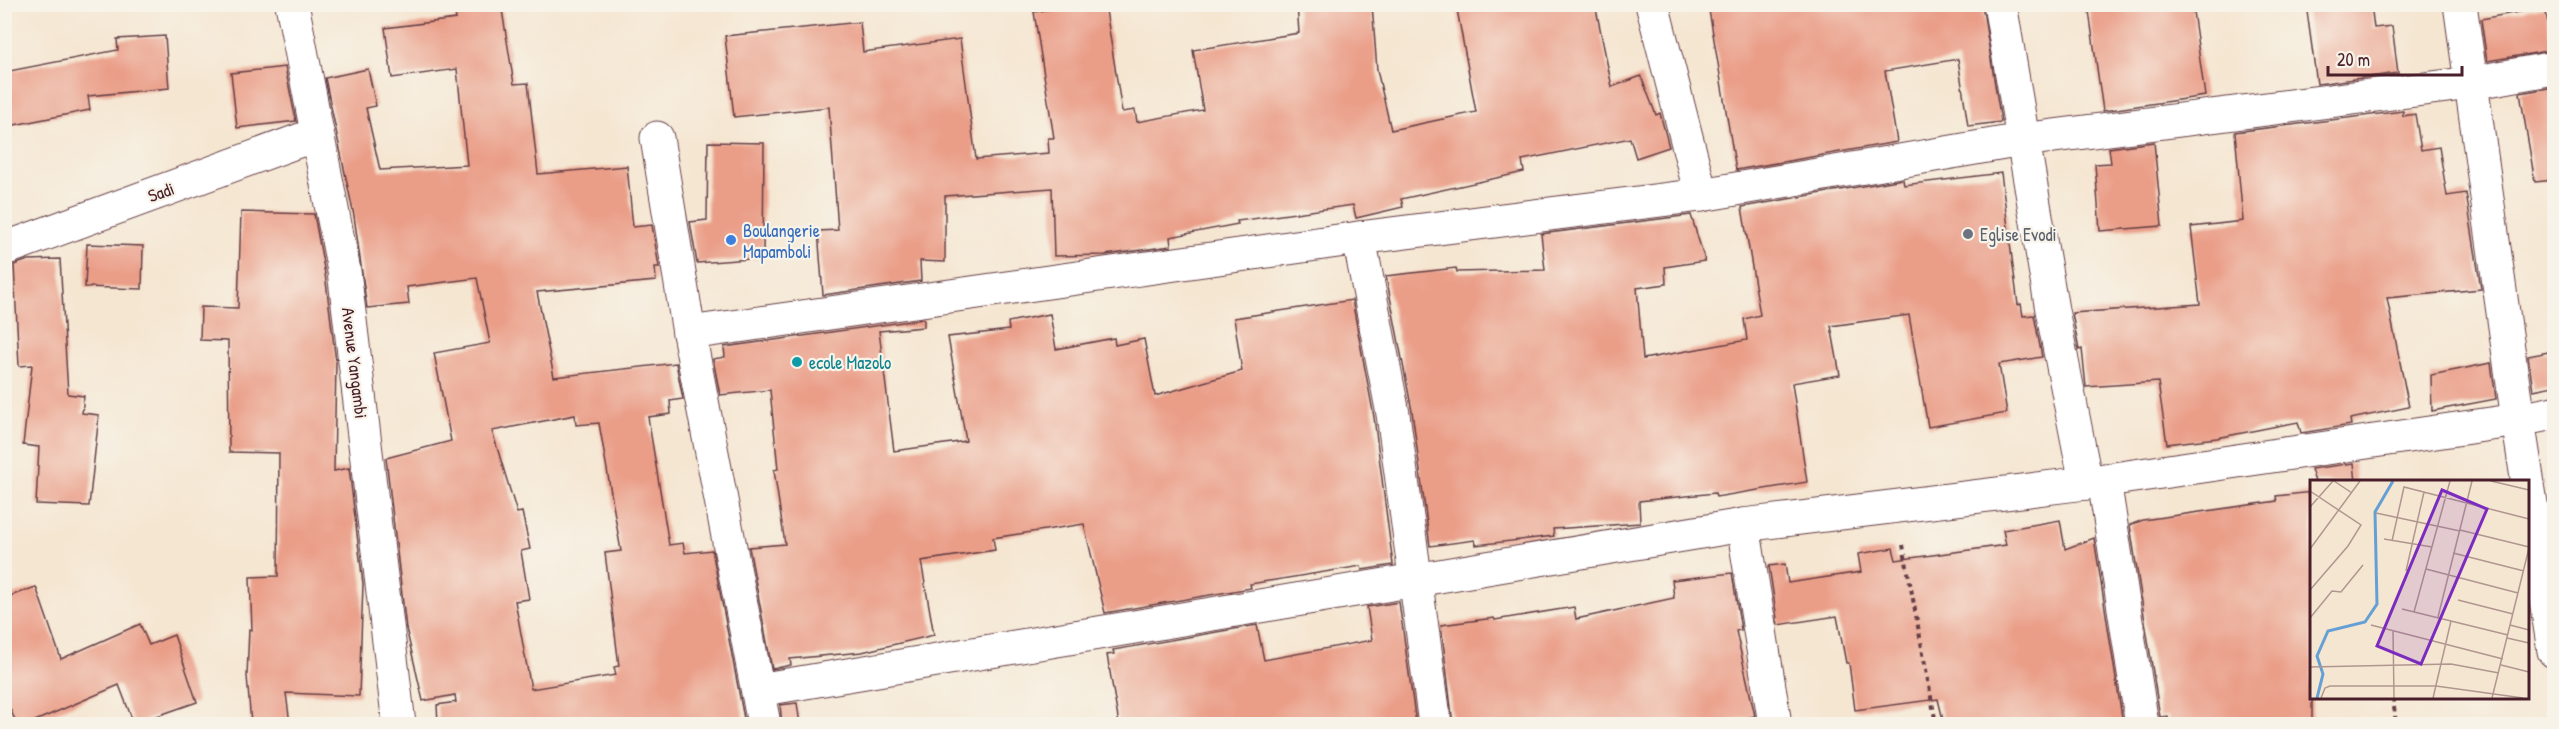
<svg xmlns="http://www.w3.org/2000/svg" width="2559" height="729" font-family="'Patrick Hand',sans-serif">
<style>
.building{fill:#ea9e88;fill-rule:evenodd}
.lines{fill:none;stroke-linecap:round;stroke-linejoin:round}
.minor-casing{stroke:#643d44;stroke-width:35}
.path{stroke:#643d44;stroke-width:4;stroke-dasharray:4.5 4.5;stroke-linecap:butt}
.minor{stroke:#fff;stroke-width:33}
.worship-dot{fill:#6b7280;stroke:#f7f3e8;stroke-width:2}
.shop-dot{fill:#3f7fe0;stroke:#f7f3e8;stroke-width:2}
.culture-dot{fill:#0f9aa8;stroke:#f7f3e8;stroke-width:2}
.labels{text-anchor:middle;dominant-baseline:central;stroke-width:4.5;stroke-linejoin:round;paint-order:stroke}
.street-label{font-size:18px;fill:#4a1f2b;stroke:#f7f3e8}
.shop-label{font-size:18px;fill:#366cbe;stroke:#f7f3e8;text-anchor:start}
.worship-label{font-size:18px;fill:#5b616d;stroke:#f7f3e8;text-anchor:start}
.culture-label{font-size:18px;fill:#0d838f;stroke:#f7f3e8;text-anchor:start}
.inset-river{fill:none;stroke:#64a0d5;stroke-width:3}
.inset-road{fill:none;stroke:#b1968f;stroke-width:1.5}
.view{fill:#7b2cbf;fill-opacity:0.15;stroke:#7b2cbf;stroke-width:3}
.inset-edge{fill:none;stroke:#4a1f2b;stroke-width:3}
</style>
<rect width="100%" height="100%" fill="#f7f3e8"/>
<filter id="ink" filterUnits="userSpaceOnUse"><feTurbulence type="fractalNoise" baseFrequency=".0167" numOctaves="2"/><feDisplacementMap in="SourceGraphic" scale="12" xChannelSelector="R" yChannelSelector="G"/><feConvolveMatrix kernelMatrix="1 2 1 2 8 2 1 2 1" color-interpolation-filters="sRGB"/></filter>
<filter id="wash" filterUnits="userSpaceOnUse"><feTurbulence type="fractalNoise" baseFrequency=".008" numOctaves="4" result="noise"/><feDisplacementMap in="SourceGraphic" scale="24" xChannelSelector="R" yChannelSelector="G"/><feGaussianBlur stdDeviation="1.35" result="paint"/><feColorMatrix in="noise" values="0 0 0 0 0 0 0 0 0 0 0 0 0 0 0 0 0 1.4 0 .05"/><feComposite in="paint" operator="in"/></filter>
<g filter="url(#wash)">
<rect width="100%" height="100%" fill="#f5e6d2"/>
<g id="blocks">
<!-- building -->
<g class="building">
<path d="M 474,4 L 501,4 L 514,84 L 528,83 L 538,174 L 627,166 L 633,227 L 652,225 L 659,267 L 655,267 L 656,281 L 537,292 L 554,377 L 676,363 L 683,399 L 670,401 L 671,414 L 648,417 L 669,545 L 683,543 L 685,553 L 712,550 L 745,724 L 438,724 L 437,705 L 456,702 L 455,695 L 423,701 L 406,628 L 386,458 L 451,441 L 434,353 L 490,343 L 477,278 L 407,287 L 409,304 L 367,308 L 354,216 L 325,78 L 368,69 L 376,106 L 366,108 L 380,170 L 467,165 L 457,69 L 392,78 L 385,28 L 456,19 L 454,7 ZM 575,415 L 576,425 L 599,423 L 621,551 L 605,553 L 619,666 L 614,667 L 616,675 L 531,689 L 515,601 L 529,599 L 521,551 L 530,549 L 522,512 L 517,513 L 492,431 Z"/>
<polygon points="1082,4 1105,4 1122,112 1135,110 1137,122 1203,110 1193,50 1299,33 1297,4 1372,4 1377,70 1391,130 1476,112 1456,4 1595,4 1612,87 1641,76 1656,115 1660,113 1669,147 1636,158 1630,138 1522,160 1524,172 1401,199 1403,207 1356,218 1353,205 1237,221 1238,224 1170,237 1171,246 1105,255 1054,256 1052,188 945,196 945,262 920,261 921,281 823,295 818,231 838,230 829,107 734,117 725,36 860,22 863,52 960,39 976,159 1049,153 1048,138 1054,138 1034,12"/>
<polygon points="1708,4 1982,4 2001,122 1968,126 1958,59 1885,71 1897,142 1736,170"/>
<polygon points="2088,4 2192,4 2205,96 2103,111"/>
<polygon points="2306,4 2371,4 2374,28 2392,26 2398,73 2317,84"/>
<polygon points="2545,7 2553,50 2487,61 2481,19"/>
<polygon points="165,36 169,88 88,96 90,110 4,127 4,72 118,50 117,39"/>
<polygon points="285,67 296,121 237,128 231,73"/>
<polygon points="2554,87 2554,180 2535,182 2520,93"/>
<polygon points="2403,111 2403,116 2415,114 2421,150 2439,147 2447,196 2466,193 2481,289 2387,298 2409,407 2350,419 2351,425 2301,433 2298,422 2217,438 2167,444 2158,382 2086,387 2082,349 2079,350 2072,313 2200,304 2191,227 2243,221 2235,132"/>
<polygon points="708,142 764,143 763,258 697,263 690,222 707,220"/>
<polygon points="2154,142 2162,226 2100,231 2095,164 2111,163 2109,148"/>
<polygon points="2001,173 2018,305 2021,304 2023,316 2034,315 2042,357 1999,364 2007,413 1928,427 1909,315 1831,326 1840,375 1792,383 1807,482 1716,497 1715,493 1639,501 1640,523 1553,529 1554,536 1476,545 1475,540 1430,546 1412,411 1386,276 1456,268 1457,272 1545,270 1541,234 1691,215 1705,261 1665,267 1666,284 1637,288 1643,359 1747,340 1744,319 1760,315 1742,207 1903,179 1904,185"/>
<polygon points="241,212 314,214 325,274 336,362 334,471 349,468 363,584 359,696 286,693 290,724 251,724 247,676 249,629 252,630 250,577 278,576 279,453 229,452 228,341 200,340 201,307 238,308"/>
<polygon points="87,244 143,246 142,289 85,287"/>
<polygon points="60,259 68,394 84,396 82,413 99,415 89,506 36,504 39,447 23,445 32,365 19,366 14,265 28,260"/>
<polygon points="1352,300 1374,417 1393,565 1362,570 1361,566 1250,584 1251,588 1105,613 1084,524 993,538 995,550 921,561 934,635 862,652 790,659 791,665 772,669 749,547 785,544 774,470 778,469 770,390 720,395 713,359 725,357 724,347 924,319 924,327 879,331 894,451 966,441 948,337 1009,330 1008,322 1050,314 1056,349 1114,338 1115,345 1144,339 1155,396 1242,371 1234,318"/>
<polygon points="2554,351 2554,386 2533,390 2528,356"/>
<polygon points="2491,363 2496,399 2432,411 2431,375"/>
<polygon points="2354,463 2356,482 2315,482 2311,469"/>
<polygon points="2312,492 2312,724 2169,724 2168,716 2160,717 2130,525 2143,520 2277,501 2276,496"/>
<polygon points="2060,520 2065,549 2094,538 2123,724 1944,724 1938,699 1855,710 1849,663 1846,663 1837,616 1778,625 1769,566 1785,564 1788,583 1861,572 1858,554 1893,548 1896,560 2006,545 2003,530"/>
<polygon points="1732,573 1741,630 1736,631 1755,716 1718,724 1453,724 1441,625 1494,618 1495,620 1574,607 1576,619 1674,598 1672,580"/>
<polygon points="36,587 61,659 140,624 149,645 174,635 197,702 134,724 119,685 28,724 17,724 4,696 4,598"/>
<polygon points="1399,602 1416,724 1119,724 1107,655 1114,654 1113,650 1257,625 1264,660 1372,640 1367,607"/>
<polygon points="797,703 800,724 782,724 780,705"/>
</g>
</g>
</g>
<g filter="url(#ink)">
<use href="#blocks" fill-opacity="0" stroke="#643d44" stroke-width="1.5"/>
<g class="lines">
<!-- minor casing -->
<g class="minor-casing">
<g id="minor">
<polyline points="292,4 344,271 399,724"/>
<polyline points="1652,4 1701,195"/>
<polyline points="2000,4 2052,310 2086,483"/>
<polyline points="2460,4 2518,420 2554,651"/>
<polyline points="657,138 689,333 764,724"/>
<polyline points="1359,238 1393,414 1435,724"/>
<polyline points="4,249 317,134"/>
<polyline points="689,333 1359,238 1701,195 2022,140 2471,83 2554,68"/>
<polyline points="2104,480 2142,724"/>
<polyline points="1743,525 1775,724"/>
<polyline points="758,690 1743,525 2086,483 2518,420 2554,413"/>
</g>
</g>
<!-- path -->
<g class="path">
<polyline points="1903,545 1936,724"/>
<polyline points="2393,698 2396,724"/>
</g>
<!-- minor -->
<use href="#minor" class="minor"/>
</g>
</g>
<!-- markers -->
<circle class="worship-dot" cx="1968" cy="234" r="6"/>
<circle class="shop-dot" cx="731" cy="240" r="6"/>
<circle class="culture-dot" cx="797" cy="362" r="6"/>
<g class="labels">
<!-- street labels -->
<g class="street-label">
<text transform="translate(161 192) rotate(-20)">Sadi</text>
<text transform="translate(355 363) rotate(83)">Avenue Yangambi</text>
</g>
<!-- shop labels -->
<g class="shop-label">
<text x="743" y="230">Boulangerie<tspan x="743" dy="21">Mapamboli</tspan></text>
</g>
<!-- worship labels -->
<g class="worship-label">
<text x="1980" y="234">Eglise Evodi</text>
</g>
<!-- culture labels -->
<g class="culture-label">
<text x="809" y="362">ecole Mazolo</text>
</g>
</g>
<!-- overview -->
<g transform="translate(2310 480)">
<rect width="219" height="219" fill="#f5e6d2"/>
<path class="inset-river" d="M 7,218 L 13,194 L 7,176 L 18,151 L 55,142 L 67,124 L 65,32 L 83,1"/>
<path class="inset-road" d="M 24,1 L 42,13M 181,1 L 219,10M 0,11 L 51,45 L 38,66 L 0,110M 0,27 L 23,1M 66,33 L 150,51M 150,50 L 219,67M 74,59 L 122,67M 82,61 L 94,7 L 219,39M 0,69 L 50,1M 143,73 L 214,91M 116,89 L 208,113M 96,91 L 114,12M 148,120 L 203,134M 92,129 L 198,155M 104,132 L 140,1M 128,137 L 162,1M 0,138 L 22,111 L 31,112 L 53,85M 61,145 L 193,179M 200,145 L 219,150M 83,150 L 84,218M 197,158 L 219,163M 191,185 L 219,192M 0,187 L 141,184 L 189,193M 11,218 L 15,208 L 20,206 L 126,206 L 213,218M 123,218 L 141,141M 182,218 L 219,68"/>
<path class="view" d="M 132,10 L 177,29 L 111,184 L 67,166 Z"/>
<rect width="219" height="219" class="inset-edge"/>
</g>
<!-- margin -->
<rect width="2559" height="729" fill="none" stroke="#f7f3e8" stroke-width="24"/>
<!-- scale -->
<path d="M2328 66v9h134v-9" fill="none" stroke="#4a1f2b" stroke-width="3"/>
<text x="2337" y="66" font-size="18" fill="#4a1f2b" stroke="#f7f3e8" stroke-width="4.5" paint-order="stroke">20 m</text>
</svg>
